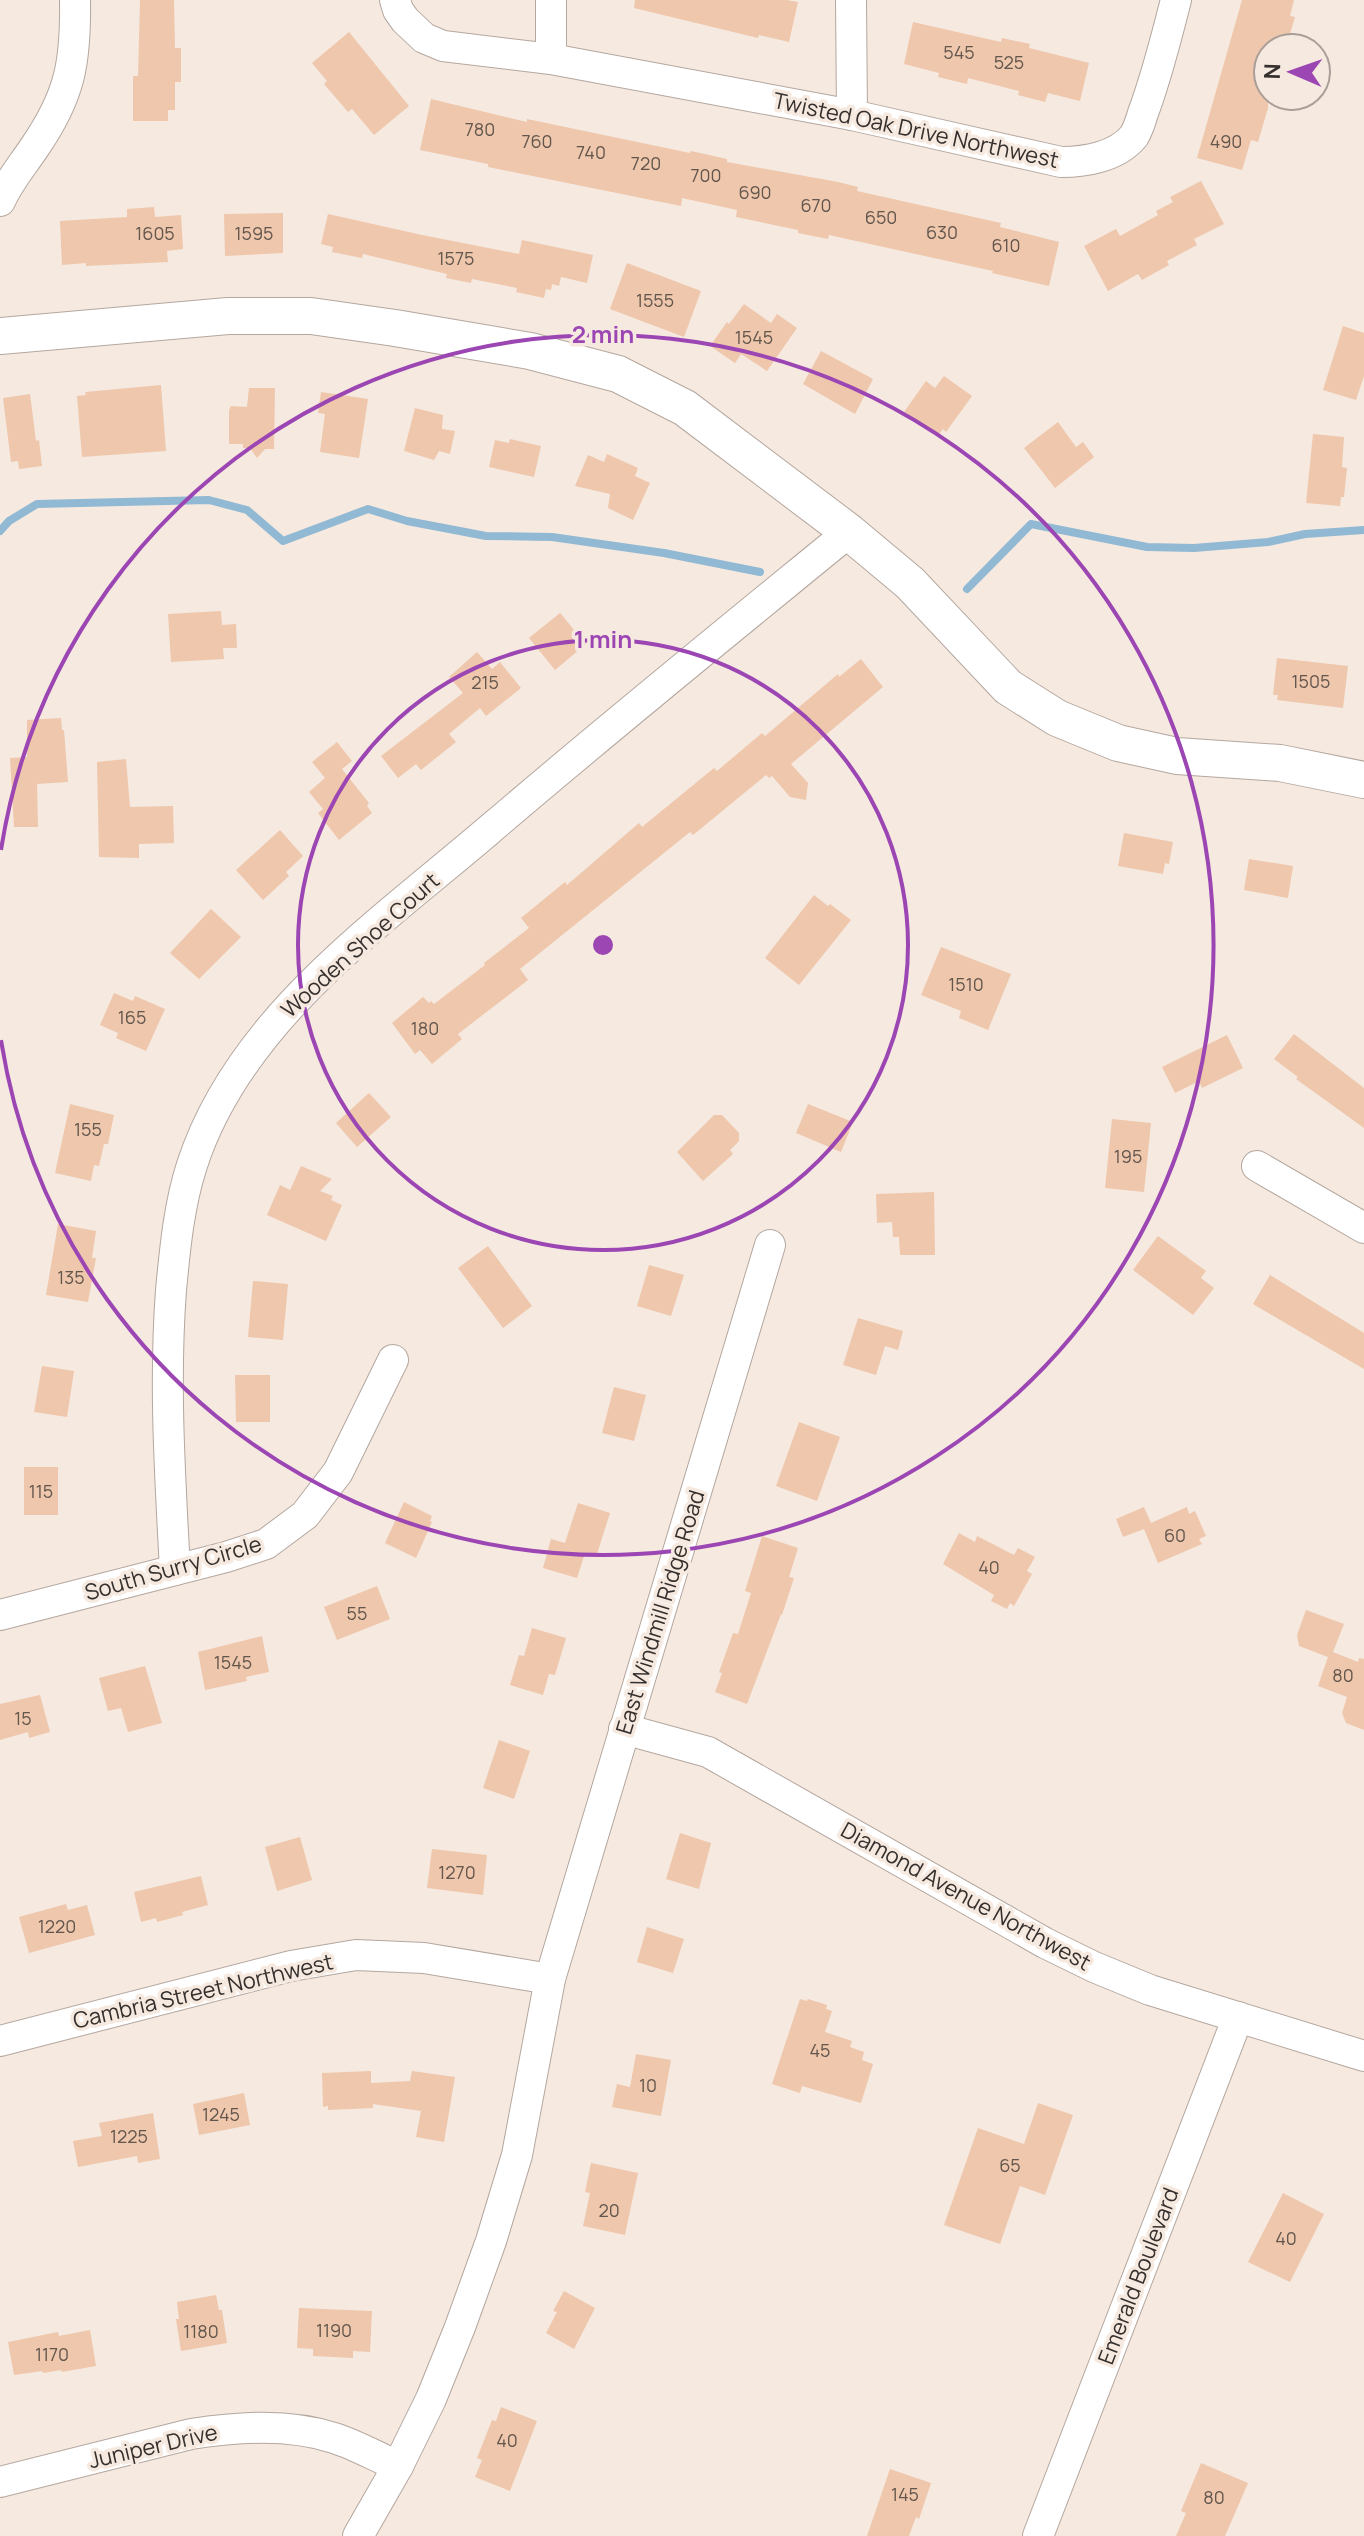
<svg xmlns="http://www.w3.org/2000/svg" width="1364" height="2536" font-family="Manrope,sans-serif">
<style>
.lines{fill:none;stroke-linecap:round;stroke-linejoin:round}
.stream{stroke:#91b9d3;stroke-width:8}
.building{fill:#eec7ac}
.minor-casing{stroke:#b4a79f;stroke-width:32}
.tertiary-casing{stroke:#b4a79f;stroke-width:38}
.minor{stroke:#fff;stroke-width:30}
.tertiary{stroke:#fff;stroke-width:36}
.ring{fill:none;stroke:#9b46b3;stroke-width:4}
.labels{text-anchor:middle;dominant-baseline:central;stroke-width:7;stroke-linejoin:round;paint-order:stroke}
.number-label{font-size:18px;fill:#63564d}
.street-label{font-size:22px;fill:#35302d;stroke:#f6e9e0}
.centre{fill:#9b46b3;stroke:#f6e9e0;stroke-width:4}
.ring-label{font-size:24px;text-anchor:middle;font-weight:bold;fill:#9b46b3;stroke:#f6e9e0;stroke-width:7;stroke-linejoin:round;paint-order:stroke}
</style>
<rect width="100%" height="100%" fill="#f6e9e0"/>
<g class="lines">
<!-- stream -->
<g class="stream">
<polyline points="0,531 9,521 37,504 209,500 247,510 283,541 368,509 407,521 486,536 552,537 664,553 760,572"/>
<polyline points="967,589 1031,524 1147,547 1194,548 1268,542 1305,534 1364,530"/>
</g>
</g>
<!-- building -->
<g class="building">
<polygon points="140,0 174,0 175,48 181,48 181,82 175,82 175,110 168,110 168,121 133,121 133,76 138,76"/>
<polygon points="635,0 787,0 798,2 789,42 759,35 758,38 634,8"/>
<polygon points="1242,0 1294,0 1290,16 1295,17 1287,44 1281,43 1280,48 1268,48 1268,108 1258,142 1251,140 1242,170 1197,158"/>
<polygon points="913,22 1001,42 1002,38 1030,44 1029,48 1089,63 1080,101 1048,93 1045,102 1018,95 1019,91 968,78 967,84 938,77 939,73 904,64"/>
<polygon points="349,32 409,106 374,135 352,109 348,112 324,84 327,81 312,63"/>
<polygon points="431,99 527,122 527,119 690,153 691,151 727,159 727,162 838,182 858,187 857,191 1001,223 1000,227 1059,242 1049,286 992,273 993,271 829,235 828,239 798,233 798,230 736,217 737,210 682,198 681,206 488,167 488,164 420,150"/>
<polygon points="1201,181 1224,224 1194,239 1197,245 1167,261 1169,265 1142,280 1138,274 1108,291 1084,246 1116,229 1120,236 1158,215 1156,211 1173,202 1170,197"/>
<polygon points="154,207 155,217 181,215 183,249 167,251 168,262 86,266 86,263 62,265 60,221 127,217 127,209"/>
<polygon points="283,213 283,253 225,256 224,214"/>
<polygon points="328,214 422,235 519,254 522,240 593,255 587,283 561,277 559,286 552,284 551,290 546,289 544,298 516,292 517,288 472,279 471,283 446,278 447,274 363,254 362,258 332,252 333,247 321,244"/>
<polygon points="627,263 701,291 684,337 610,309"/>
<polygon points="744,304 771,323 777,314 797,328 767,371 741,354 735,363 710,346 727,322 729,324"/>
<polygon points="1343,326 1364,333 1364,376 1356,400 1323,390"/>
<polygon points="821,351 873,379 855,414 803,384"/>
<polygon points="944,376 972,396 946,432 943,429 938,436 904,412 926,381 935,388"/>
<polygon points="161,385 166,451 82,457 77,396 86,395 85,392"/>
<polygon points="249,388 275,388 274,449 265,449 257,458 250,448 243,448 243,444 229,444 229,410 231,406 247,407"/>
<polygon points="321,392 368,399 359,458 320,452 325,414 318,413"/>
<polygon points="30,394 36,441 39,440 42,466 19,469 18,461 11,462 3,398"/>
<polygon points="415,408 443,415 442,429 455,431 450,454 439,451 434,460 404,451"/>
<polygon points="1058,422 1076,447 1083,442 1094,457 1055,488 1024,448"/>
<polygon points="1313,434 1344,437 1342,467 1347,468 1344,497 1341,497 1340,506 1306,503"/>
<polygon points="510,439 541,446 534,477 489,467 495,440 509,443"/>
<polygon points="607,454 638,468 635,476 650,483 633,520 608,508 610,494 575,486 588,455 604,462"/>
<polygon points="221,611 222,625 236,624 237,648 223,648 224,659 171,662 168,614"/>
<polygon points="560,613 586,644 555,670 529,638"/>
<polygon points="477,652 492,669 500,662 521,688 486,716 480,708 449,734 456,742 421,770 416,764 398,778 381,756 463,693 449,677"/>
<polygon points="1277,658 1348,666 1343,708 1277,700 1278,695 1273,695"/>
<polygon points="861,659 883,687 791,764 808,783 806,800 790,797 772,776 769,778 766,775 693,835 690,832 520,969 528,980 458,1034 462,1039 432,1064 420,1050 415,1054 392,1023 423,997 429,1003 431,1001 434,1004 485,965 484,963 529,928 521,918 565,882 567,885 639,823 642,827 714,768 717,771 762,733 765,736 838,674 839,677"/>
<polygon points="61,718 62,730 64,730 68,782 37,784 38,827 14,827 10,758 27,757 27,720"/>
<polygon points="337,742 352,761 342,769 369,803 367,806 372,813 339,840 318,813 323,809 309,792 325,778 312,762"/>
<polygon points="126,759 130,807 173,806 174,843 139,844 139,858 99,857 97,762"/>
<polygon points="280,830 303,856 286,872 289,876 263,900 236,870"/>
<polygon points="1124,833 1173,842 1169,864 1165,863 1163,874 1118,866"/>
<polygon points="1249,859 1293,866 1288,898 1244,890"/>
<polygon points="814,895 828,906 830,904 851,920 799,985 765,958"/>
<polygon points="211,909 241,937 199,979 170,953"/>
<polygon points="941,947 1011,974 988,1030 959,1018 961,1011 921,995"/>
<polygon points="114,993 133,1001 135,996 165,1009 146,1051 116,1038 118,1033 100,1025"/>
<polygon points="1294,1034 1364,1088 1364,1128 1296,1079 1298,1077 1274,1059"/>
<polygon points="1227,1035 1243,1068 1202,1088 1199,1081 1175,1093 1162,1067"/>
<polygon points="369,1093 391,1117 357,1147 336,1123"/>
<polygon points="70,1104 114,1115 108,1144 104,1144 99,1166 94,1165 91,1181 55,1173"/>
<polygon points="808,1104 853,1122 841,1152 796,1133"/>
<polygon points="714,1115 722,1115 739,1133 739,1141 730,1150 733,1154 703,1181 677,1152"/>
<polygon points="1112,1119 1151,1123 1144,1192 1105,1188"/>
<polygon points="301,1166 332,1179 320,1191 333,1196 331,1200 342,1205 326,1241 267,1215 280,1185 290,1190"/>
<polygon points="934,1192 935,1255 900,1255 899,1237 893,1237 892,1222 877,1223 876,1194"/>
<polygon points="58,1224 96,1231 92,1258 96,1258 88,1302 46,1295"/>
<polygon points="1158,1236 1206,1271 1201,1278 1214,1288 1193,1315 1133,1270"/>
<polygon points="488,1246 532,1306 503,1328 458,1268"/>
<polygon points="649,1265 684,1275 671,1316 637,1306"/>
<polygon points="1270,1275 1364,1333 1364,1369 1253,1304"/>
<polygon points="253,1281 288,1284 283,1340 248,1337"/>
<polygon points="858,1318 903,1331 898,1350 885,1346 876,1375 843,1365"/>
<polygon points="42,1366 74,1371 67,1417 34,1412"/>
<polygon points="235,1375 270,1375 270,1422 236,1422"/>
<polygon points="614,1387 646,1395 634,1441 602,1433"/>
<polygon points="799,1422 840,1437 817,1501 776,1486"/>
<rect x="24" y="1467" width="34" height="48"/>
<polygon points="404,1502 432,1516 430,1521 432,1522 416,1558 385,1543"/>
<polygon points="578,1503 610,1513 596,1557 585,1553 577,1578 543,1568 551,1539 565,1543"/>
<polygon points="1144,1507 1151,1523 1187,1507 1189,1514 1195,1511 1206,1536 1199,1539 1202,1544 1158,1563 1144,1529 1123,1537 1116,1519"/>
<polygon points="959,1533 975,1542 977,1536 1014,1555 1018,1548 1035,1557 1027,1571 1032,1574 1014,1606 1010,1603 1007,1609 991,1601 994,1595 943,1564"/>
<polygon points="762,1536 798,1548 789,1577 794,1578 782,1615 781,1614 747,1704 715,1692 722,1673 719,1672 733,1633 738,1634 751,1593 745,1591"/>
<polygon points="377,1586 390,1619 337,1640 324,1607"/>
<polygon points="1306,1610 1344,1624 1333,1652 1358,1662 1359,1658 1364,1659 1364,1730 1346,1723 1342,1713 1347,1697 1318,1686 1328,1657 1299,1646 1297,1635"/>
<polygon points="532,1628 566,1638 555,1675 549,1674 543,1695 510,1685 519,1655 524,1656"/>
<polygon points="262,1636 269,1672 246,1677 247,1681 205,1690 198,1652"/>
<polygon points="145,1666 162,1723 128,1732 121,1708 108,1711 99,1678"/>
<polygon points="40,1695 50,1732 29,1738 28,1732 0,1740 0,1704"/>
<polygon points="499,1740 530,1751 514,1799 483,1788"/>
<polygon points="680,1833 711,1843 699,1889 666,1879"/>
<polygon points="300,1837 312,1880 277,1891 265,1847"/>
<polygon points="432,1849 487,1855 483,1895 427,1888"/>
<polygon points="201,1876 208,1905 182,1912 183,1915 157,1922 156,1918 141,1922 134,1892"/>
<polygon points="66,1904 68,1910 87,1905 95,1935 29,1953 19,1917"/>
<polygon points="647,1927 684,1939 673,1973 637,1962"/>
<polygon points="800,1999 807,2001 808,1999 827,2005 826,2009 832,2011 825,2032 852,2041 850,2047 864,2052 862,2060 873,2064 861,2103 802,2086 800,2093 772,2084"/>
<polygon points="636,2054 671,2060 661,2116 612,2107 617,2084 630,2087"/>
<polygon points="371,2071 371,2083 410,2081 412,2071 455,2077 444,2142 416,2137 421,2111 373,2104 373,2108 328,2110 328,2106 323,2107 322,2073"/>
<polygon points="244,2093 250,2125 199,2135 193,2104"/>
<polygon points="1038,2103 1073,2115 1045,2195 1020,2186 1000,2244 944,2225 978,2128 1024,2144"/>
<polygon points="153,2113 160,2159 138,2163 137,2156 78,2167 73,2141 102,2136 99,2123"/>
<polygon points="591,2163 638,2173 625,2235 583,2226 590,2193 585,2192"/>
<polygon points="1283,2193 1324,2214 1290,2282 1248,2262"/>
<polygon points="564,2291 595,2308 574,2349 546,2333 557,2312 553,2311"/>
<polygon points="216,2295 219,2310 222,2310 227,2343 181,2351 176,2319 179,2319 177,2302"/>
<polygon points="299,2308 372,2311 370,2352 353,2351 353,2358 313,2356 313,2349 297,2348"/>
<polygon points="90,2330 96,2366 62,2372 61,2370 43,2373 42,2371 14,2375 8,2342 58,2332 59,2336"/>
<polygon points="501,2407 537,2421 510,2491 475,2477 482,2460 477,2458 492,2420 496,2421"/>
<polygon points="1201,2463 1248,2483 1225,2536 1176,2536 1186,2513 1181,2511"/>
<polygon points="890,2469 931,2483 919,2519 916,2517 909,2536 867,2536"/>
</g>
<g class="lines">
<!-- minor casing -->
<g class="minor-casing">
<g id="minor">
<path d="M 395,0 L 398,10 L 405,20 L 424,38 L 443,46 L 551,59 L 852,115 L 1061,162 C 1085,162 1117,157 1134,136 C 1138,129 1141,120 1143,113 C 1157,76 1166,38 1176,0"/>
<polyline points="551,0 551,59"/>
<polyline points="851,0 852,115"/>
<path d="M 0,201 C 9,181 22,166 34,148 C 70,96 76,63 75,0"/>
<polyline points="1257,1166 1364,1228"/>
<path d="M 175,1570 C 170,1476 164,1384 171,1290 C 175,1248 179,1205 192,1165 C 239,1020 378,925 489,830 C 607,729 728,631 849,532"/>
<polyline points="0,1615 226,1557 266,1544 305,1515 338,1472 393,1360"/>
<polyline points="624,1729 708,1752 1045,1943 1094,1967 1150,1990 1364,2056"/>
<polyline points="0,2041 291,1966 356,1955 424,1958 550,1979"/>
<path d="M 0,2482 L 191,2434 C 238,2427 288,2423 334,2438 C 356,2445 377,2457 398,2466"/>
<polyline points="358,2536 398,2466 431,2399 460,2327 491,2241 517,2155 550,1979 770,1245"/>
<polyline points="1038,2536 1238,2017"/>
</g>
</g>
<!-- tertiary casing -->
<g class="tertiary-casing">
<polyline id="tertiary" points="0,336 228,316 311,316 395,328 530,351 618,374 685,408 849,532 910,583 1008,687 1057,718 1118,743 1177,756 1280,763 1364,780"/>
</g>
<!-- minor -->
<use href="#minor" class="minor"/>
<!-- tertiary -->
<use href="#tertiary" class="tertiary"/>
</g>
<!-- distance rings -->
<g class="ring">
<circle cx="603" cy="945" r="305"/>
<path d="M1 850A610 610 0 1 1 1 1040"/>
</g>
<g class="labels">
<!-- number labels -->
<g class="number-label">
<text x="959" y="52">545</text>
<text x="1009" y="62">525</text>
<text x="480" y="129">780</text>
<text x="537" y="141">760</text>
<text x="1226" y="141">490</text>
<text x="591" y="152">740</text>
<text x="646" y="163">720</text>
<text x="706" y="175">700</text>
<text x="755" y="192">690</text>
<text x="816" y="205">670</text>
<text x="881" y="217">650</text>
<text x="942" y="232">630</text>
<text x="155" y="233">1605</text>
<text x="254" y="233">1595</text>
<text x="1006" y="245">610</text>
<text x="456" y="258">1575</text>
<text x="655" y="300">1555</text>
<text x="754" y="337">1545</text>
<text x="1311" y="681">1505</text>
<text x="485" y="682">215</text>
<text x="966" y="984">1510</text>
<text x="132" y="1017">165</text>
<text x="425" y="1028">180</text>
<text x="88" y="1129">155</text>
<text x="1128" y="1156">195</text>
<text x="71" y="1277">135</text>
<text x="41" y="1491">115</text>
<text x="1175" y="1535">60</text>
<text x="989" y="1567">40</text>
<text x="357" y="1613">55</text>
<text x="233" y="1662">1545</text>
<text x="1343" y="1675">80</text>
<text x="23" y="1718">15</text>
<text x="457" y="1872">1270</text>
<text x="57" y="1926">1220</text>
<text x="820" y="2050">45</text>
<text x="648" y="2085">10</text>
<text x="221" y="2114">1245</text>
<text x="129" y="2136">1225</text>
<text x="1010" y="2165">65</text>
<text x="609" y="2210">20</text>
<text x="1286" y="2238">40</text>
<text x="334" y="2330">1190</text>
<text x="201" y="2331">1180</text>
<text x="52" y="2354">1170</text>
<text x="507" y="2440">40</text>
<text x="905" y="2494">145</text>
<text x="1214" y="2497">80</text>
</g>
<!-- street labels -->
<g class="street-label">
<text transform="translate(916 130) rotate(12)">Twisted Oak Drive Northwest</text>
<text transform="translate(360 945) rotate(-42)">Wooden Shoe Court</text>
<text transform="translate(173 1568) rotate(-16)">South Surry Circle</text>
<text transform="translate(660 1612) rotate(-73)">East Windmill Ridge Road</text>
<text transform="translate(966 1896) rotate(29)">Diamond Avenue Northwest</text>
<text transform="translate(203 1991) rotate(-13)">Cambria Street Northwest</text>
<text transform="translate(1138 2276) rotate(-69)">Emerald Boulevard</text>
<text transform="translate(153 2446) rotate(-13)">Juniper Drive</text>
</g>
</g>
<circle cx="603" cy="945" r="12" class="centre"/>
<g class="ring-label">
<text x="603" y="343">2 min</text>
<text x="603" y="648">1 min</text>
</g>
<!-- north arrow -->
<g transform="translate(1292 72) rotate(272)"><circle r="38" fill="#f6e9e0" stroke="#a99f98" stroke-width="2"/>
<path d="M0-6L14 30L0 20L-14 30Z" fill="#9b46b3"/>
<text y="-12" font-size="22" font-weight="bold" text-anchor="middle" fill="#35302d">N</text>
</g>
</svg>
